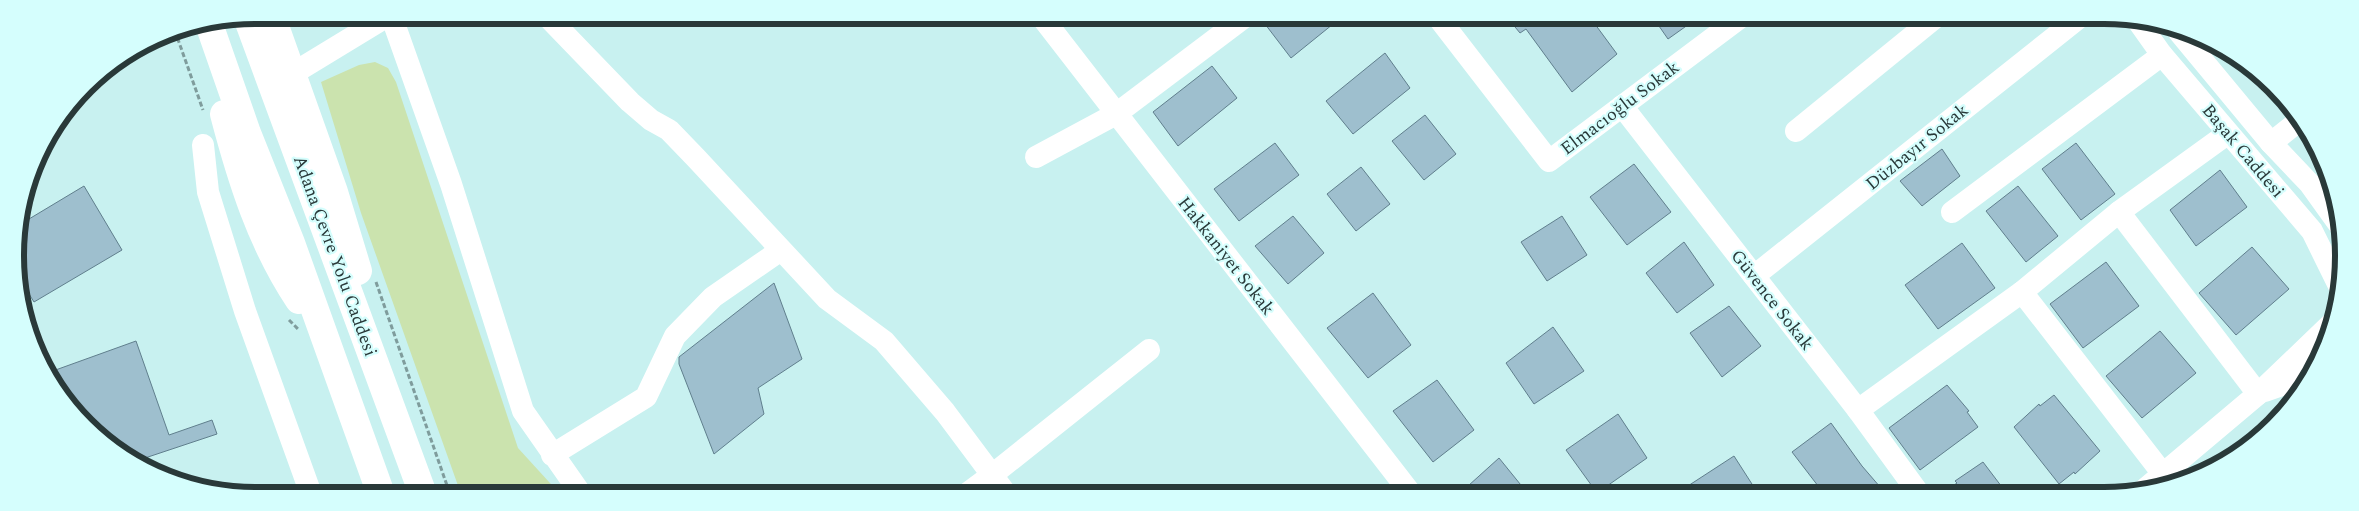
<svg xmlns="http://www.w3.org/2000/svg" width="2359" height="511" font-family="Spectral,serif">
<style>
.built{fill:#b4e6e5}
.green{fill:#cbe3ae}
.building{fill:#9ebfce;stroke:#607f8d}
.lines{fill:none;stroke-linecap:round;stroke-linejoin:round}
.path{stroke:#7f9c9c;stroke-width:3;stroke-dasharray:5 2.5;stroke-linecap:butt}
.minor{stroke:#fff;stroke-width:22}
.highway{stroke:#fff;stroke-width:28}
.labels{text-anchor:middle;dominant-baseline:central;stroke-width:4.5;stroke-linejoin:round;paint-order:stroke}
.street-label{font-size:18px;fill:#293939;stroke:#d5fefd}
.rim{fill:none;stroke:#293939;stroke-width:6}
</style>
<rect width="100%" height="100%" fill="#c8f1f0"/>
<!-- built -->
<polygon class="built" points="50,372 175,479 149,471 74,414"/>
<!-- green -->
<polygon class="green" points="375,62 388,68 396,82 518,448 560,494 461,494 361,213 321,82 359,65"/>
<!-- building -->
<g class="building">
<polygon points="1275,16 1343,16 1291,58 1265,24"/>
<polygon points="1506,16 1589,16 1617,54 1572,92 1526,29 1520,33"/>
<polygon points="1652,16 1660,17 1699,17 1668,39"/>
<polygon points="1385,53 1410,88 1353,134 1326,101"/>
<polygon points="1212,66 1237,98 1178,146 1153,112"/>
<polygon points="1425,115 1456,154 1424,180 1392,141"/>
<polygon points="1275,143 1299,175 1239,221 1214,189"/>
<polygon points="2076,143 2115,194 2081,220 2042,169"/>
<polygon points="1942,149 1960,176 1922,206 1900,181"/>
<polygon points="1634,164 1671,212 1627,245 1590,197"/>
<polygon points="1361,167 1390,204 1356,231 1327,194"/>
<polygon points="2220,170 2247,207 2196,246 2170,210"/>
<polygon points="84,186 122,250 34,302 21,281 16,240 19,225"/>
<polygon points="2018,186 2058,236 2026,262 1986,211"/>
<polygon points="1293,216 1324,253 1288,284 1255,246"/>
<polygon points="1562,216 1587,255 1547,281 1521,242"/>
<polygon points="1684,242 1714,285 1677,313 1646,273"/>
<polygon points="1962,243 1995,288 1938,329 1905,285"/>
<polygon points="2252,247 2289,289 2236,335 2199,293"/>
<polygon points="2106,262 2139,306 2083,348 2050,304"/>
<polygon points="774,283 802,359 758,388 764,414 714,454 679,364 679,357"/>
<polygon points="1373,293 1411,345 1368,378 1327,328"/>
<polygon points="1729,306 1761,346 1722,377 1690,333"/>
<polygon points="1553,327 1584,371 1534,404 1506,363"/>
<polygon points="2160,331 2196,373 2142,418 2106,376"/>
<polygon points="136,341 169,435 212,420 217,434 136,461 74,414 50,372"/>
<polygon points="1437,380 1474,430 1433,462 1393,411"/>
<polygon points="1947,385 1969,411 1967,412 1978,427 1920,470 1889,428"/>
<polygon points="2054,395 2100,451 2075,474 2074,472 2059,484 2014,427 2039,404 2040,406"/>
<polygon points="1618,414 1647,458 1597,493 1566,450"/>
<polygon points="1831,423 1862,466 1887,495 1825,495 1792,452"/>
<polygon points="1734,456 1759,495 1674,495"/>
<polygon points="1499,458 1529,495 1458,495"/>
<polygon points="1983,462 2008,495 1940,495 1957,483 1955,481"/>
</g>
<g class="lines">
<!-- path -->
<g class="path">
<polyline points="175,31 203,110"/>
<polyline points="376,282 450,494"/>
<polyline points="289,320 299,330"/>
</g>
<!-- minor -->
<g class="minor">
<polyline points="391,15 451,184 523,411 581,494"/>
<polyline points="546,15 630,102 651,120 669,130 696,158 827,299 884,341 945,412 1007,495"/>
<polyline points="1041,16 1412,495"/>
<polyline points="1437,16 1549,161 1741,17"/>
<polyline points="2135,17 2162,55 2312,231 2341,290"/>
<polyline points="2179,32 2271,143 2310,184 2338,223"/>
<polyline points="292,74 389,15"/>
<polyline points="1622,106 1858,410 1920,495"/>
<polyline points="1796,131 1936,17"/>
<polyline points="2271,143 2300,120"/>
<polyline points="203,145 208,192 245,311 311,494"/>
<polyline points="1036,157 1116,114 1246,16"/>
<polyline points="1952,212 2162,55"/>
<polyline points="2119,212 2258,394"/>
<polyline points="1754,276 2080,17"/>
<polyline points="2022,292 2163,474"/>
<polyline points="2265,391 2310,375"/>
<polyline points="1858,410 2022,292 2119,212 2227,134"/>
<polyline points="552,455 646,397 675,336 713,297 781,250"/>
<polyline points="2144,490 2258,394 2331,324"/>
<polyline points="965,495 992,475 1149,350"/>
</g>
<!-- highway -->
<g class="highway">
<polyline points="271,15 334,192 358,271"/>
<polyline points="247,17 423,494"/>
<polyline points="209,24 247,133 291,243 381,494"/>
<path d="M 224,114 C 241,179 261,243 299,300"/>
</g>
</g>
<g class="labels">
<!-- street labels -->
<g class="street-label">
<text transform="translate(1620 108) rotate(-37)">Elmacıoğlu Sokak</text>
<text transform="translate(1917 147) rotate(-39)">Düzbayır Sokak</text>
<text transform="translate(2243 151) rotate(50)">Başak Caddesi</text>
<text transform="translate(335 256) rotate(70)">Adana Çevre Yolu Caddesi</text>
<text transform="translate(1226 256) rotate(52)">Hakkaniyet Sokak</text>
<text transform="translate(1772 300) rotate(52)">Güvence Sokak</text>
</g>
</g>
<!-- crop -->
<path d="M0 0H2359V511H0ZM255 24H2104A231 231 0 0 1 2335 255V256A231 231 0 0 1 2104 487H255A231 231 0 0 1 24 256V255A231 231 0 0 1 255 24Z" fill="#d5fefd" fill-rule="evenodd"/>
<path class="rim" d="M255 24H2104A231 231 0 0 1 2335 255V256A231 231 0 0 1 2104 487H255A231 231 0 0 1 24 256V255A231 231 0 0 1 255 24Z"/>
</svg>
